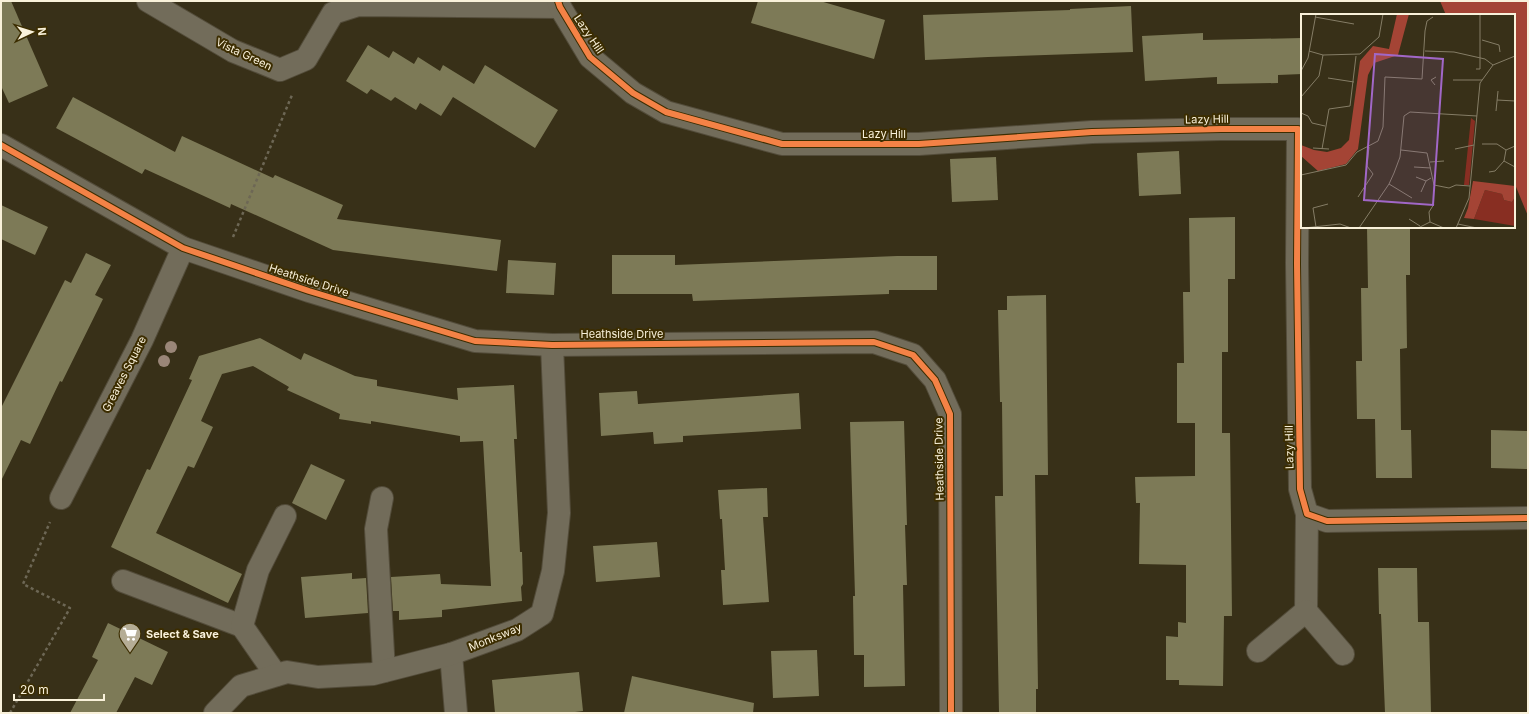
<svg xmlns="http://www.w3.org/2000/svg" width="1529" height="714" font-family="Inter,sans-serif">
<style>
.forest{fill:#a44435}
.building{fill:#7d7a57}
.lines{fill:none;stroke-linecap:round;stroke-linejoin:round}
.minor-casing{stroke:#534c3a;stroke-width:24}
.path{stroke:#6d6755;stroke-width:2.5;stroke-dasharray:3 3;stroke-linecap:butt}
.minor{stroke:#726c5a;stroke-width:22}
.cycleway-casing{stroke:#3c2d00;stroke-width:8}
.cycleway{stroke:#f48246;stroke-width:6}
.tree{fill:#9a8678}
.labels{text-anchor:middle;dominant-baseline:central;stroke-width:4;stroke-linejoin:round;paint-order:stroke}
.street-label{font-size:11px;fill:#f9f1da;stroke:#3c2d00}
.poi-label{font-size:11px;font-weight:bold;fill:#f9f1da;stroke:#3c2d00;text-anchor:start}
.inset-road{fill:none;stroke:#857d66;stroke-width:1}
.view{fill:#a167c7;fill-opacity:0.15;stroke:#a167c7;stroke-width:2}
.inset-edge{fill:none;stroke:#f9f1da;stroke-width:2}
</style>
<rect width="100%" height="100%" fill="#383018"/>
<!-- forest -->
<polygon class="forest" points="1440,1 1528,1 1528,216 1514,182 1514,15 1446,15"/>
<!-- building -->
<g class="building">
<polygon points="1,1 11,1 48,86 9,103 1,86"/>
<polygon points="758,1 820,1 885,20 874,59 751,23"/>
<polygon points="1131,6 1133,52 988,57 925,60 923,15 1070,10 1070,9"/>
<polygon points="1203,33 1203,40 1302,38 1302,74 1278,75 1278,83 1217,84 1217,77 1145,81 1142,36"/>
<polygon points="368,45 389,58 393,51 414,64 418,57 440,71 443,65 474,84 485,65 558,110 535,148 453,97 441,116 420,103 416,110 395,97 391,101 371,89 367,94 346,81"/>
<polygon points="73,97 175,152 182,136 273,178 275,175 343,205 337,219 501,240 497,271 333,250 231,204 230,208 145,169 142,174 56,128"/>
<polygon points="1179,151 1181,194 1139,196 1137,153"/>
<polygon points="996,157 998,200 952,202 950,159"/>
<polygon points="1,205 48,227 35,255 1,239"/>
<polygon points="1235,217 1235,279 1228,279 1228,352 1222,352 1222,433 1230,433 1232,616 1224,616 1223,686 1179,685 1179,680 1166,680 1166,636 1178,637 1178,622 1186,623 1186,565 1139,564 1140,503 1136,503 1135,477 1195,476 1195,423 1177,423 1177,363 1184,363 1183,292 1190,292 1189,218"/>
<polygon points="1367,227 1410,227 1410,275 1406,275 1407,348 1400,349 1401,430 1411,430 1412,478 1376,478 1375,419 1357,419 1356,361 1362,361 1361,288 1368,288"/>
<polygon points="86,253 111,265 95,295 103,299 62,382 60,381 30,444 21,440 1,481 1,408 65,280 71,283"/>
<polygon points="612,255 675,255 675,265 897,256 937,256 937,290 889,290 889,294 693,301 692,294 612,294"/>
<polygon points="508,260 556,263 554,295 506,293"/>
<polygon points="1046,295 1048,475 1035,475 1038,689 1036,689 1036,713 999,713 995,496 1003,496 1002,402 1000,402 998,310 1007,310 1007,296"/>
<polygon points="260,338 301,360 304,353 355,376 377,380 377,386 458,400 457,388 514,385 517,439 514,439 520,552 522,552 523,584 521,587 522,601 442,610 442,617 399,620 399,611 393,611 391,577 440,574 441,584 491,586 483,441 460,442 460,436 371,421 371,424 339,419 340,414 287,390 289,387 253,366 222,374 201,421 213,427 194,468 188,466 156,533 242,574 228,603 111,547 147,469 150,470 192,380 189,379 199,356"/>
<polygon points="637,391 638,404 799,393 801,429 683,436 683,442 654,444 653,432 601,436 599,393"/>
<polygon points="904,421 907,525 905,525 907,585 903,585 905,686 864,687 864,655 854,655 853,596 855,596 850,422"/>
<polygon points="1491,430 1528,431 1528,469 1491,468"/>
<polygon points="311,464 345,480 326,520 292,503"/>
<polygon points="767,488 768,517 763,517 769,602 723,605 721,570 725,570 722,519 720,519 718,490"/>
<polygon points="657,542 660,577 596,582 593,546"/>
<polygon points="1378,568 1417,568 1418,622 1429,622 1431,713 1385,713 1381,614 1379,614"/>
<polygon points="352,573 352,579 366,578 368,613 305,618 301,577"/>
<polygon points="108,623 168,652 152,685 135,677 116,713 70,713 98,660 92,657"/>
<polygon points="817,650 819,696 773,698 771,651"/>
<polygon points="579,672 583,711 567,713 495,713 492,680"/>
<polygon points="632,676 754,703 753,713 624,713"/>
</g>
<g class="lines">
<!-- minor casing -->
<g class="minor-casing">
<g id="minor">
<polyline points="148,1 233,51 280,70 306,59 333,13 358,5 560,7"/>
<polyline points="558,1 560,7 590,57 633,93 666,112 782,144 919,144 1092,132 1221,129 1298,129 1297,264 1300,489 1307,514 1327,521 1528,518"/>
<polyline points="1,145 183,248 309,291 475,341 552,345 874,342 913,355 935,380 950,414 951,713"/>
<polyline points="61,498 142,340 183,248"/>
<polyline points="382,498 376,529 384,671"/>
<polyline points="123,581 242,626"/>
<polyline points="1306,611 1307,514"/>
<polyline points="1258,651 1306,611 1343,654"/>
<polyline points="451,654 456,713"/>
<polyline points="276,675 242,626 258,570 285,516"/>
<polyline points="215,713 241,686 287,672 318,677 373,674 451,654 517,630 542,614 553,571 559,513 552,345"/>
</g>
</g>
<!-- path -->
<g class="path">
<polyline points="233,237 292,95"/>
<polyline points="10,713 70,608 23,584 50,522"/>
</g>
<!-- minor -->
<use href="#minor" class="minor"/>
<!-- cycleway casing -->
<g class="cycleway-casing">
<g id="cycleway">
<polyline points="558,1 560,7 590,57 633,93 666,112 782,144 919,144 1092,132 1221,129 1298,129 1297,264 1300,489 1307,514 1327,521 1528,518"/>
<polyline points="1,145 183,248 309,291 475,341 552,345 874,342 913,355 935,380 950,414 951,713"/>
</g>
</g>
<!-- cycleway -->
<use href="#cycleway" class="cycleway"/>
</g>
<!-- trees -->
<g class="tree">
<circle cx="171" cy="347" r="6"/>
<circle cx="164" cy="361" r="6"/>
</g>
<!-- icons -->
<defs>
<g id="supermarket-pin" transform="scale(1.15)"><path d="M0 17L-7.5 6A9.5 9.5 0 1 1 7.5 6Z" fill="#b5ad96" stroke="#3c2d00"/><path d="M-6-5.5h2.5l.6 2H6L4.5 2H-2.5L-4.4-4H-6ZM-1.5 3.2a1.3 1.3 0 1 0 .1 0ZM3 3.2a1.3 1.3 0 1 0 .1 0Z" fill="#fff"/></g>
</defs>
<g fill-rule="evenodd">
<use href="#supermarket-pin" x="130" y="634"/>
</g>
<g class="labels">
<!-- street labels -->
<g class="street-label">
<text transform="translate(589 34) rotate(56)">Lazy Hill</text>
<text transform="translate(244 54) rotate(25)">Vista Green</text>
<text transform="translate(1207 119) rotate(-1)">Lazy Hill</text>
<text x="884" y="134">Lazy Hill</text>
<text transform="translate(309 280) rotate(18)">Heathside Drive</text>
<text x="622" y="334">Heathside Drive</text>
<text transform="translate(124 374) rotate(-63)">Greaves Square</text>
<text transform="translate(1289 447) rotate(-91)">Lazy Hill</text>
<text transform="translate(939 459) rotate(-91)">Heathside Drive</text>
<text transform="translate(495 637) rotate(-22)">Monksway</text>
</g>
<!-- poi labels -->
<g class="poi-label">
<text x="146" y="634">Select &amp; Save</text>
</g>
</g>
<!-- overview -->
<g transform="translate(1301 14)">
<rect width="214" height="214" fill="#383018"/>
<path d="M 170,104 L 174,107 L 168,171 L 163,171 ZM 184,176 L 201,180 L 203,186 L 211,188 L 214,183 L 214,212 L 173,205 Z" fill="#882e22"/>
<path d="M 96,0 L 108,0 L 97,41 L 73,49 L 67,61 L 57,135 L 45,150 L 17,157 L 0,142 L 0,131 L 13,136 L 26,138 L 40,134 L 48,126 L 59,47 L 72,32 L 88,35 ZM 172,167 L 214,172 L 214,183 L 211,188 L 203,186 L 201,180 L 184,176 L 173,205 L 163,204 L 167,194 Z" fill="#a44435"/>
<path class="inset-road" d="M 14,3 L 53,10M 181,26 L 198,31 L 199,38M 8,37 L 22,41 L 59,40 L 78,23 L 82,0M 124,37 L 153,38 L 184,45 L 192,51M 175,55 L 179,55 L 179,0M 0,57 L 7,44 L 15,0M 27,64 L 53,68M 152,66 L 181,66M 134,71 L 130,66 L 135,63M 0,83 L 18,62 L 22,41M 196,86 L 214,87M 195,97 L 197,77M 0,99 L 7,102 L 11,109 L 24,112M 181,130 L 196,130 L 205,136M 214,132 L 205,136 L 203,147 L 214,153M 12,134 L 28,135M 21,135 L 28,95 L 49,92 L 55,42M 154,135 L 173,131M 100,136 L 126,139 L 133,171 L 148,174 L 155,171 L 169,172M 129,148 L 143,147M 113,153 L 130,154M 188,158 L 194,157 L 203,147M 0,161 L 45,151 L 56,138 L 77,127 L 82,113 L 84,63 L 121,65 L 124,17 L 126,7 L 132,3M 115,163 L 125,167 L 130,164M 88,170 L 111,184M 120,178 L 125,167M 57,183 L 72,160 L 66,152 L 68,133M 108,205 L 119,212M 129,208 L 128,198 L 133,190M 157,210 L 176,214M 15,213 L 12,194 L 27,190M 3,214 L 39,210 L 50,214M 58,214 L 88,170 L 93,159 L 99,143 L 103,102 L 109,98 L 176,102M 117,214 L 129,208 L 143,214M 155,214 L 168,184 L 179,69 L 192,51 L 214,42"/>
<path class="view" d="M 74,40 L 142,45 L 132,191 L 63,186 Z"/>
<rect width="214" height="214" class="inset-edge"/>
</g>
<!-- border -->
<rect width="1529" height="714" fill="none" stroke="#f9f1da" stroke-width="4"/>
<!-- north arrow -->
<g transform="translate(32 32) rotate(86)" stroke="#3c2d00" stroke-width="3" paint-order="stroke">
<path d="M0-3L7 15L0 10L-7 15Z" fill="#f9f1da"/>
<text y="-6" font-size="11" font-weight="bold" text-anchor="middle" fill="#f9f1da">N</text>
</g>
<!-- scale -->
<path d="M14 694v6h90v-6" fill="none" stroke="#f9f1da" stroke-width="2"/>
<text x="20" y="694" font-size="12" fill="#f9f1da" stroke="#3c2d00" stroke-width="3" paint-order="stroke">20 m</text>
</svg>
